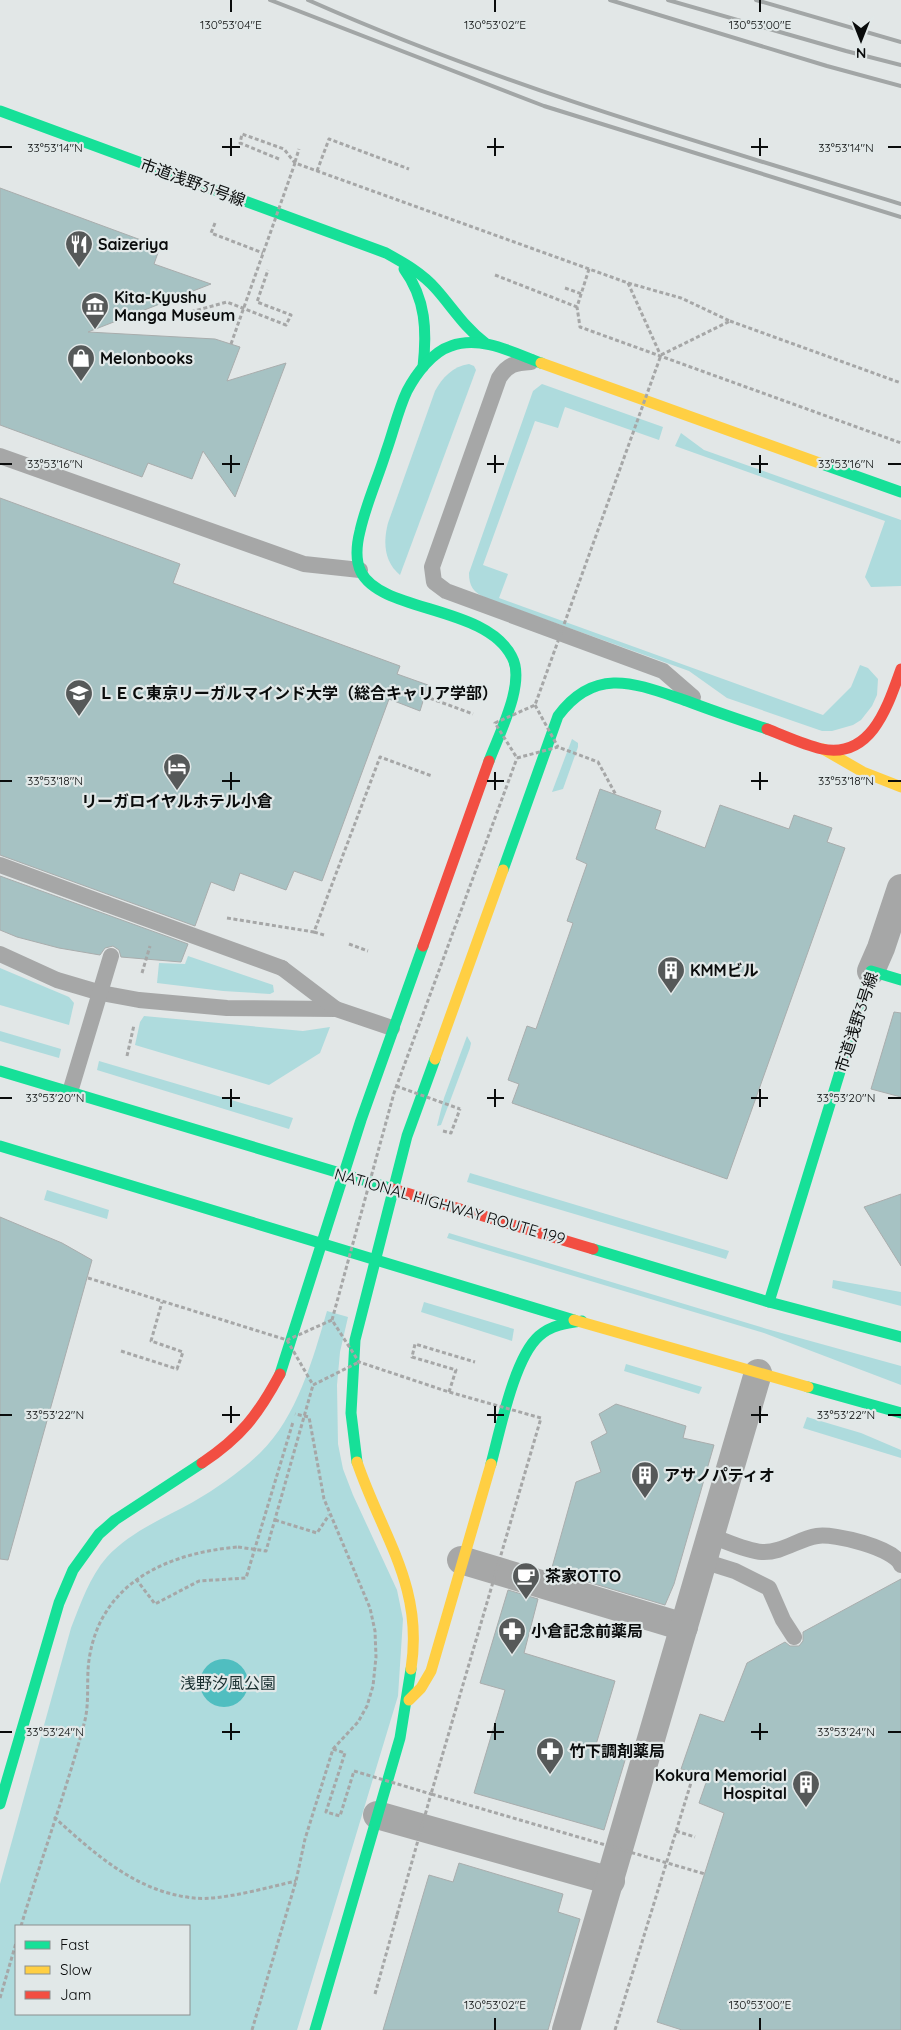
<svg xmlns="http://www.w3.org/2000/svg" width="901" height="2030" font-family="Quicksand,'Noto Sans JP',sans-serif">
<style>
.green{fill:#aedbdd;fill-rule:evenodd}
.water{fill:#50bec0}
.building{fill:#a6c2c3;stroke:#a9adad}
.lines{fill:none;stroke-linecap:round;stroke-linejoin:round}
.path{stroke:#a6a7a7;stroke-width:3;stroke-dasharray:4 2.5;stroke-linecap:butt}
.lane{stroke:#a6a7a7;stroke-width:16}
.street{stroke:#a6a7a7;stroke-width:28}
.fast{stroke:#16e098;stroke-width:11}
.slow{stroke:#ffcf43;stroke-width:11}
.jam{stroke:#f24e42;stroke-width:11}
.rail{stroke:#a2a6a6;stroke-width:4}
.path-bridge{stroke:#a6a7a7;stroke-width:3;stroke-dasharray:4 2.5;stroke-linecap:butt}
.lane-bridge{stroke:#a6a7a7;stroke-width:16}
.ticks{fill:none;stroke:#0a0c0c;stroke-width:2}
.labels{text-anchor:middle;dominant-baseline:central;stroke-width:4.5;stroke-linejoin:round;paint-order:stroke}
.street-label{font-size:16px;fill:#0a0c0c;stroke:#e1e8e8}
.poi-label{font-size:16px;font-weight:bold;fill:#0a0c0c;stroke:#e1e8e8;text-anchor:start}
.park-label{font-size:16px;fill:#1a3031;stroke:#e1e8e8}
.ticks-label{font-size:12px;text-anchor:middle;fill:#0a0c0c;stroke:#e1e8e8;stroke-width:4.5;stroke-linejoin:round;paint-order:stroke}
</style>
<rect width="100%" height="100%" fill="#e2e7e7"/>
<!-- green -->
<g class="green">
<path d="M 469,364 L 474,366 L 476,370 L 400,575 C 384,562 383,542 388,523 L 435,391 C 442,378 453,366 469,364 Z"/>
<path d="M 542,384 L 663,427 L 659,440 L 565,407 L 558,428 L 535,421 L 483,565 L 508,574 L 499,598 L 823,715 L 851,687 L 860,665 L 868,668 L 878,679 L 877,695 L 872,706 L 861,720 L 853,725 L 832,731 L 822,731 L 727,698 L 689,671 L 486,598 C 473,592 469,586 469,573 L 533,391 Z"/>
<polygon points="681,433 704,450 901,520 901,586 871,587 865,577 885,521 675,446"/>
<polygon points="572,739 578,743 578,747 563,789 552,792"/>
<polygon points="188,956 273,985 274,992 270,994 223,991 157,983 159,963 185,964"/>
<polygon points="0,968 69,997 74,1003 69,1025 0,1005"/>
<polygon points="144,1016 303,1031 330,1027 320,1053 269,1085 135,1045 140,1022"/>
<polygon points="0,1031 61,1049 59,1058 0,1041"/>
<polygon points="467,1036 471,1043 470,1048 441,1125 437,1126 444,1098"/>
<polygon points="99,1061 293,1118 289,1129 97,1070"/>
<polygon points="470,1173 729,1251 726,1259 467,1182"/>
<polygon points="47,1190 109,1210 107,1219 44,1200"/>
<polygon points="449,1233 767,1329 901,1366 901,1385 764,1333 447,1238"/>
<polygon points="833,1280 901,1292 901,1306 832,1288"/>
<polygon points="424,1302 514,1329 512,1341 421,1312"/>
<path d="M 327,1311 L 348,1317 L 340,1352 L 337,1385 L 338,1444 L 343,1469 L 353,1495 L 397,1590 L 403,1619 L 398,1696 L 297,2030 L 0,2030 L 0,1884 L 71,1628 C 80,1605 90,1576 107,1557 C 130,1532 164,1518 193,1502 C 217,1488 240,1472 260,1453 C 297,1417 313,1359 327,1311 ZM 16,1926 L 189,1926 L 189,2014 L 16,2014 Z"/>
<polygon points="626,1364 702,1387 699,1394 624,1371"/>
<polygon points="807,1417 861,1433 901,1450 901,1458 803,1428"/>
</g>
<!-- water -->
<circle class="water" cx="224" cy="1683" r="24"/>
<!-- building -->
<g class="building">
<polygon points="0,188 160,247 154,264 211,284 88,332 215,339 240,347 227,381 286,363 235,497 203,451 192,479 148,463 142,477 0,425"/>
<polygon points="0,498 180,564 173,583 400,666 397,674 428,685 420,711 389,699 322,881 294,871 286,890 240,873 234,891 211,882 195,926 0,855"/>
<polygon points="600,789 661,811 655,829 705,848 720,805 789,829 794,815 832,828 827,842 845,848 727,1179 512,1103 519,1084 508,1080 527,1026 536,1029 573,923 567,921 587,864 576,859"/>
<polygon points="0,876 188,944 181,962 121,957 119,950 113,946 105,948 100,955 59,948 17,937 0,930"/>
<polygon points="894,1012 901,1013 901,1097 871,1089"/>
<polygon points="901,1194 901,1266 864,1207"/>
<polygon points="0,1217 62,1243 92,1260 8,1560 0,1559"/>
<polygon points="616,1404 686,1426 683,1438 714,1445 674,1584 665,1605 551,1571 576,1482 601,1472 591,1442 607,1433 599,1414"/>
<polygon points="901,1579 901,2030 682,2030 657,2022 724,1813 699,1803 708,1777 681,1769 700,1714 724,1722 747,1663 785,1642 790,1646 799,1646 803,1641 803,1632"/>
<polygon points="508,1590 538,1599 524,1653 615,1681 595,1748 626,1757 604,1830 474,1793 505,1690 480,1683"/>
<polygon points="459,1863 563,1894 558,1912 580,1919 548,2030 383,2030 429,1875 453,1882"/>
</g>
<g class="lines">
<!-- path -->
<g class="path">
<polyline points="279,159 240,143 242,134 284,149 295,163"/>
<polyline points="295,162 299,149"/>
<polyline points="317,171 329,139 409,169"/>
<polyline points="215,223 211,233 263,253"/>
<polyline points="589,269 577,307 580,327 901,443"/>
<polyline points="495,275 577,307"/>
<polyline points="628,283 660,354"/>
<polyline points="565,288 582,294"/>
<polyline points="172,317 227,302 286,325 291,315 257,302 268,270"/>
<polyline points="730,321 901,383"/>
<polyline points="424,696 473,714"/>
<polyline points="227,918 314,932 380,757 432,776"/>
<polyline points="314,932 324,935"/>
<polyline points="349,944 368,951"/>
<polyline points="142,973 150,946"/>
<polyline points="127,1056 134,1025"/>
<polyline points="443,1131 451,1133 460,1109"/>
<polyline points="121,1351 177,1369 183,1352 151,1341 162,1302"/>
<polyline points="449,1392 456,1370 412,1357 415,1344 475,1362"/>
<polyline points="275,1520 317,1533 329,1515"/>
<polyline points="136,1579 155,1604 199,1581 246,1578 293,1422"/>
<polyline points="333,1749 345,1753 326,1812 340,1816 354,1771"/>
<path d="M 54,1817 C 95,1854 136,1892 194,1898 C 221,1901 269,1887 296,1881"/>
<polyline points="676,1831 695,1837"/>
<path d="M 21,1926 C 41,1859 66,1792 84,1724 C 90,1703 86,1681 89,1660 C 100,1582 168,1553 238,1547"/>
<polyline points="375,1994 397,1915"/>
<polyline points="0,1998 16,1943"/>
<polyline points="252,2030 296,1881 305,1839 333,1749 358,1722 367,1706 373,1686 376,1657 375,1631 370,1608 324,1499 309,1417 295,1414"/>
<polyline points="615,2030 694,1773"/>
</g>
<!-- lane -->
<g class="lane">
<path d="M 531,362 C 515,363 508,364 499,378 L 432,567 L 434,582 L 446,591 L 663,671 L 693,697"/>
<polyline points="0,456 304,564 360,570"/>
<polyline points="0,865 106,904"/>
<polyline points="0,954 57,980 101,993 139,1000 227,1008 336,1009 392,1028"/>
<polyline points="282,968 336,1009"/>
<polyline points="70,1092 111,956"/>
<path d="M 711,1536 C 726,1541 746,1551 762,1552 C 782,1553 798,1539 817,1536 C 834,1533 895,1548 901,1565"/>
<polyline points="703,1561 735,1571 769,1588 783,1620 794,1637"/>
</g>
<!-- street -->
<g class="street">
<polyline points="871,971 881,948 901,888"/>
<polyline points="461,1560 684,1627"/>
<polyline points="377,1815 611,1881"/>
<polyline points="566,2030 758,1373"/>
</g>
<!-- fast -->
<g class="fast">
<path d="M 0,111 L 386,253 C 404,263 422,273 436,289 C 452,307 465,328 485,343"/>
<path d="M 404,269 C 426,299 427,331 423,367"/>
<polyline points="822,464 901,492"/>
<path d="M 489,761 C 499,734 526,683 512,657 C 486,605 382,613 361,572 C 355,560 357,543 360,531 C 366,504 378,478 386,452 C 393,433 398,410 407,391 C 416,374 432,352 451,346 C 481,335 514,353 541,363"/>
<path d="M 503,870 L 558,716 C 596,665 637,684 687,701 C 713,711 740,720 767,729"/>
<polyline points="0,1071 393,1189"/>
<polyline points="0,1146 574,1320"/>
<polyline points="593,1249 769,1302 901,1337"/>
<polyline points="769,1302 871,971 901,980"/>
<polyline points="280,1374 361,1120 423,946"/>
<polyline points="808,1387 901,1413"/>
<polyline points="357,1462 351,1413 355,1340 407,1136 435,1059"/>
<path d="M 491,1464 C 500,1431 514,1358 539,1336 C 551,1325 567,1323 582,1321"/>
<polyline points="0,1804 59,1603 73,1570 99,1534 115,1520 202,1463"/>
<polyline points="315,2030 400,1738 411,1669"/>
</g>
<!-- slow -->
<g class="slow">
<polyline points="541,363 822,464"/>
<polyline points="823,749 863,772 901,787"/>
<polyline points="435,1059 503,870"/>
<polyline points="574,1320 808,1387"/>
<path d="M 357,1462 C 382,1536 424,1586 411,1669"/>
<polyline points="409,1700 421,1688 431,1671 491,1464"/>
</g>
<!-- jam -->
<g class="jam">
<path d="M 767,729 C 785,736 804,745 822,749 C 872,759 888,705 901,669"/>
<polyline points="423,946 489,761"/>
<polyline points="393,1189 593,1249"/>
<path d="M 202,1463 C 241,1437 258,1415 280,1374"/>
</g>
<!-- rail -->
<g class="rail">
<polyline points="270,0 544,106 901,217"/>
<path d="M 308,0 C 499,85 701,143 901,204"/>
<polyline points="610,0 827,66 901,86"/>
<polyline points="668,0 846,51 901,65"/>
<polyline points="756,0 901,42"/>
</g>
<!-- path-bridge -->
<g class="path-bridge">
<polyline points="231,344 295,163 628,283 681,298 730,321 661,355 535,705 495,723 517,758"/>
<polyline points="535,705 558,747"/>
<polyline points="517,758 558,747 598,762 616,795"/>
<polyline points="396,1086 460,1109"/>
<polyline points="88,1278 287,1340 332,1320 359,1362 449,1392 541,1418 431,1794 705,1874"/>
<polyline points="332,1320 394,1093 517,758"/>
<polyline points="287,1340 313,1385 359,1362"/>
<polyline points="238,1547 266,1551 313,1385"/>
<polyline points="354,1771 431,1794 397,1915"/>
</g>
<!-- lane-bridge -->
<polyline class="lane-bridge" points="106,904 282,968"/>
</g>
<!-- ticks -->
<path class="ticks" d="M 231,0 L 231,12M 495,0 L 495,12M 760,0 L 760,12M 231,138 L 231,156M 495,138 L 495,156M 760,138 L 760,156M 0,147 L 12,147M 222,147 L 240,147M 487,147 L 504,147M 751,147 L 768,147M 888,147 L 901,147M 231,455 L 231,473M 495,455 L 495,473M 760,455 L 760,473M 0,464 L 12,464M 222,464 L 240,464M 487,464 L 504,464M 751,464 L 768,464M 888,464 L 901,464M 231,772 L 231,790M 495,772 L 495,790M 760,772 L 760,790M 0,781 L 12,781M 222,781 L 240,781M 487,781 L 504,781M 751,781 L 768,781M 888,781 L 901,781M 231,1089 L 231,1107M 495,1089 L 495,1107M 760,1089 L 760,1107M 0,1098 L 12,1098M 222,1098 L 240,1098M 487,1098 L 504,1098M 751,1098 L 768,1098M 888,1098 L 901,1098M 231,1406 L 231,1423M 495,1406 L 495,1423M 760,1406 L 760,1423M 0,1415 L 12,1415M 222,1415 L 240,1415M 487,1415 L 504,1415M 751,1415 L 768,1415M 888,1415 L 901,1415M 231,1723 L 231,1740M 495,1723 L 495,1740M 760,1723 L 760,1740M 0,1732 L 12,1732M 222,1732 L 240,1732M 487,1732 L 504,1732M 751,1732 L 768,1732M 888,1732 L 901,1732M 495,2018 L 495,2030M 760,2018 L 760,2030"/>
<!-- icons -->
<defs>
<g id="restaurant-pin" transform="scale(1.4375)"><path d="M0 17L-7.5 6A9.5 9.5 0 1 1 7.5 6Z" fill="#565959" stroke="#e1e8e8"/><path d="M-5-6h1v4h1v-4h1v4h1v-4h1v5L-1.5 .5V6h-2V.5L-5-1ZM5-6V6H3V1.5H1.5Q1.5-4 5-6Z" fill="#fff"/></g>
<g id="museum-pin" transform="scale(1.4375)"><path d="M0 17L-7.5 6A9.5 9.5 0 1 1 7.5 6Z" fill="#565959" stroke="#e1e8e8"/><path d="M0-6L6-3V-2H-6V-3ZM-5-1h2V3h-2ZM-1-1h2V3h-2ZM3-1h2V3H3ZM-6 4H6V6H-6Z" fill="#fff"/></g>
<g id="shop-pin" transform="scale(1.4375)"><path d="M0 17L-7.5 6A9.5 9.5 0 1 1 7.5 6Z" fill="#565959" stroke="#e1e8e8"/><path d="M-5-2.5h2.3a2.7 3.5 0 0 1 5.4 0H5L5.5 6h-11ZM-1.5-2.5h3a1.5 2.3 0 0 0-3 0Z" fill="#fff"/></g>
<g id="university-pin" transform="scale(1.4375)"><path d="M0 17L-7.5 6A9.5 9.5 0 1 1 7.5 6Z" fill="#565959" stroke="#e1e8e8"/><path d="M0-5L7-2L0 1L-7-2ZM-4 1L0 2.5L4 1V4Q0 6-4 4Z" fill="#fff"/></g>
<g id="hotel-pin" transform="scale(1.4375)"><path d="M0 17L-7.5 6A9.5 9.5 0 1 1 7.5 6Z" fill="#565959" stroke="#e1e8e8"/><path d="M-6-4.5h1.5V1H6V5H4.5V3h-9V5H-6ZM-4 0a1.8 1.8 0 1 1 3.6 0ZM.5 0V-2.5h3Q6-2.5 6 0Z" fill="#fff"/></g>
<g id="building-pin" transform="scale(1.4375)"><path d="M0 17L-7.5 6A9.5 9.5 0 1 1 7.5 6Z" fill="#565959" stroke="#e1e8e8"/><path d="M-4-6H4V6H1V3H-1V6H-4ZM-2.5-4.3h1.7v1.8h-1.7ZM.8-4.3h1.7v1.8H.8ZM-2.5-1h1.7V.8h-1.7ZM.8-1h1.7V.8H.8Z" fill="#fff"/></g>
<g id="cafe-pin" transform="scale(1.4375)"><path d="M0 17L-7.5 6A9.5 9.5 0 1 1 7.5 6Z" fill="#565959" stroke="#e1e8e8"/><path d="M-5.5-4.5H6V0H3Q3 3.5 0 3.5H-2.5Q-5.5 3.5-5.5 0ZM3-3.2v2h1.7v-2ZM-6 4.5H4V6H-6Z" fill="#fff"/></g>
<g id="pharmacy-pin" transform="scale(1.4375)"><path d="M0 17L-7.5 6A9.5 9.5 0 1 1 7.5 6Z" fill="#565959" stroke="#e1e8e8"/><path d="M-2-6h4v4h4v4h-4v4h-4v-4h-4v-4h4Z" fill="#fff"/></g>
</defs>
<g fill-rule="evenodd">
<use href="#restaurant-pin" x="79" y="244"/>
<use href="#museum-pin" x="95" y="306"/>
<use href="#shop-pin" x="81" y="358"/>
<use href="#university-pin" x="79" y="693"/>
<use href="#hotel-pin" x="177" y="767"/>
<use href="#building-pin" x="671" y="970"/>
<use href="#building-pin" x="645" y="1475"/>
<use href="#cafe-pin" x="526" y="1576"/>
<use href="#pharmacy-pin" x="512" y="1631"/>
<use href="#pharmacy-pin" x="550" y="1751"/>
<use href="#building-pin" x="806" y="1784"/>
</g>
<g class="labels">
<!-- street labels -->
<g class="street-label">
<text transform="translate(193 182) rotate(20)">市道浅野31号線</text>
<text transform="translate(856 1022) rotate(-72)">市道浅野3号線</text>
<text transform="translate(450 1206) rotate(16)">NATIONAL HIGHWAY ROUTE 199</text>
</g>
<!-- poi labels -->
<g class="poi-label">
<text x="98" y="244">Saizeriya</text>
<text x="114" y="297">Kita-Kyushu<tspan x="114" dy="18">Manga Museum</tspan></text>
<text x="100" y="358">Melonbooks</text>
<text x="98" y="693">ＬＥＣ東京リーガルマインド大学（総合キャリア学部）</text>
<text x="177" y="801" text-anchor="middle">リーガロイヤルホテル小倉</text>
<text x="690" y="970">KMMビル</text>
<text x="664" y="1475">アサノパティオ</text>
<text x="545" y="1576">茶家OTTO</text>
<text x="531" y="1631">小倉記念前薬局</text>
<text x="569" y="1751">竹下調剤薬局</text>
<text x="787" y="1775" text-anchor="end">Kokura Memorial<tspan x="787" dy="18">Hospital</tspan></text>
</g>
<!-- park labels -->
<g class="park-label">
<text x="228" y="1683">浅野汐風公園</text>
</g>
</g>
<g class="ticks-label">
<text x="231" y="29">130°53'04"E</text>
<text x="495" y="29">130°53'02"E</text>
<text x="760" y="29">130°53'00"E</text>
<text x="846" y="152">33°53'14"N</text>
<text x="55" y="152">33°53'14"N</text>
<text x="846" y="468">33°53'16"N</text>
<text x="55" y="468">33°53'16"N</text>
<text x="846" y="785">33°53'18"N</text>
<text x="55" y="785">33°53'18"N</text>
<text x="55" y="1102">33°53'20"N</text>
<text x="846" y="1102">33°53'20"N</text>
<text x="55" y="1419">33°53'22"N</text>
<text x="846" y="1419">33°53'22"N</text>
<text x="55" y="1736">33°53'24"N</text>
<text x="846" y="1736">33°53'24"N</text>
<text x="495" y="2009">130°53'02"E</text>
<text x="760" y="2009">130°53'00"E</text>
</g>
<!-- legend -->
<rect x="15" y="1925" width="175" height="90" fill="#e1e8e8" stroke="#8b9090"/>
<rect x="25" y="1941" width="25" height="8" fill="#16e098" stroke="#8b9090"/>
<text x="60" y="1950" font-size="15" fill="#0a0c0c">Fast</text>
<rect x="25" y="1966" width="25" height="8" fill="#ffcf43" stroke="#8b9090"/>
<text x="60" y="1975" font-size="15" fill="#0a0c0c">Slow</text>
<rect x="25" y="1991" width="25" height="8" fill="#f24e42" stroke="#8b9090"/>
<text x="60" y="2000" font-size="15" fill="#0a0c0c">Jam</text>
<!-- north arrow -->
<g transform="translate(861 40) rotate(180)" stroke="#e1e8e8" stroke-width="4" paint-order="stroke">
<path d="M0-4L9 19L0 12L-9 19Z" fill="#0a0c0c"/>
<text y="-8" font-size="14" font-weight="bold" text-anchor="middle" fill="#0a0c0c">N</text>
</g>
</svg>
